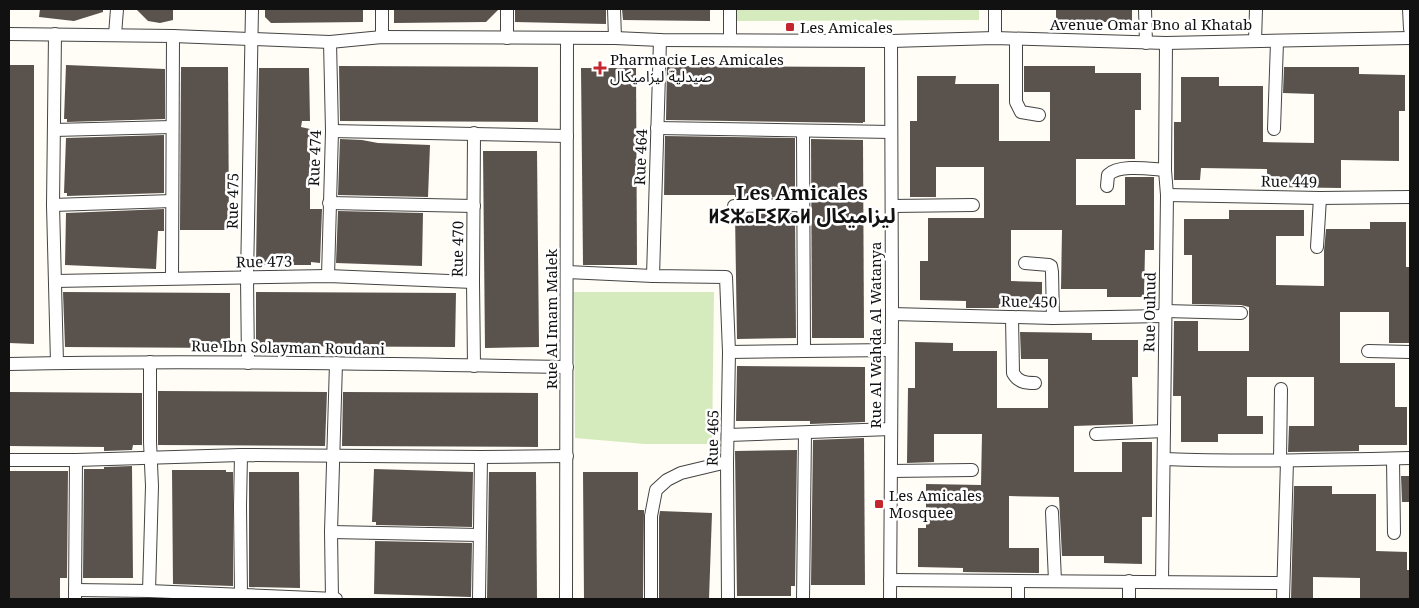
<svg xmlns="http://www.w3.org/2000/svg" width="1419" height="608" font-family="'Noto Serif','Noto Sans Arabic','Noto Sans Tifinagh',serif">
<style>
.green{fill:#d5ebbd}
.building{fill:#5a524d}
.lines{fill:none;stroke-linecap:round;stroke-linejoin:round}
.minor-casing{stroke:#444;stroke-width:14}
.minor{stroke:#fff;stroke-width:12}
.poi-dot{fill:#c4262e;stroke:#fff;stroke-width:2}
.labels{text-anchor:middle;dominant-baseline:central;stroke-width:5;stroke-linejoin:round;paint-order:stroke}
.street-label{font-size:15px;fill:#111;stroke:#fff}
.poi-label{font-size:15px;fill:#111;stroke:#fff;text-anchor:start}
.district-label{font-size:20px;font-weight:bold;fill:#111;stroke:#fff}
</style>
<rect width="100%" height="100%" fill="#fffdf5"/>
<!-- green -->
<g class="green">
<polygon points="737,9 979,9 979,20 737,21"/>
<polygon points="574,292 714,292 712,444 645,444 575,438"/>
</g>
<!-- building -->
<g class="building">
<polygon points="40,9 103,9 103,12 74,21 39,17"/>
<polygon points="136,9 173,9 173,20 160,23 148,21"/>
<polygon points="265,9 363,9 363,22 271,23 265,17"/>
<polygon points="394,9 499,9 486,22 394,23"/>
<polygon points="515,9 606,9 606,24 515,22"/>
<polygon points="622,9 710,9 710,21 623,20"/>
<rect x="1056" y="9" width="76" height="13"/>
<polygon points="9,65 34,65 34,344 9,343"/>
<polygon points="66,65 165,69 165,119 67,122 67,119 64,119"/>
<polygon points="339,66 538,67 538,122 340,121"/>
<polygon points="667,66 865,67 865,122 863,122 863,123 666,120"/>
<polygon points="1024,66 1095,66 1095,73 1141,73 1141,110 1135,110 1135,159 1076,159 1076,205 1125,205 1125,177 1154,177 1154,250 1145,250 1144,297 1107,297 1107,289 1061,289 1062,230 1011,230 1011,281 1042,282 1042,308 966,308 966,301 920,300 920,261 928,261 928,218 984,218 984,167 936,167 936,197 910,197 910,121 917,121 917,76 956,76 955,84 999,84 999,141 1050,141 1050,92 1024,92"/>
<polygon points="181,67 228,67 229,230 180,230"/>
<polygon points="1284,67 1359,67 1359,74 1405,75 1405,111 1399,111 1399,161 1341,160 1341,188 1267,187 1267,169 1201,168 1200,180 1174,180 1174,122 1181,122 1181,77 1219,77 1219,86 1263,86 1263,142 1314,143 1314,94 1283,93"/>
<polygon points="259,68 309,68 310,121 302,121 301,127 310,129 310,209 322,209 320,263 311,262 311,265 256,265"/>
<polygon points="581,68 636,68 637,265 583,265"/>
<polygon points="164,135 164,193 67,196 67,193 64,193 66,138"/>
<polygon points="665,136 795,138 795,197 735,198 735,195 664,195"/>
<polygon points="340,139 362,140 378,143 430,145 428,197 338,195"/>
<polygon points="811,139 863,140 864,338 812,338"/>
<polygon points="483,151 537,151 539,347 485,348"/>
<polygon points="164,209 164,231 158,231 156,269 65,265 66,213"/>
<polygon points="1229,210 1304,210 1304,236 1276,236 1276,285 1324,286 1324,251 1326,229 1370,229 1370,222 1406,222 1406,267 1410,267 1410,343 1389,343 1389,312 1340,312 1340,363 1395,363 1395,407 1407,407 1407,445 1359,445 1359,451 1288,452 1289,426 1314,426 1314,377 1247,377 1247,416 1263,416 1263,434 1218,434 1218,442 1181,442 1181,396 1173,396 1174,321 1198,321 1198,351 1249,351 1249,307 1241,305 1192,304 1192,255 1184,255 1184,219 1229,219"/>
<polygon points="338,211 423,213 422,266 336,263"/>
<polygon points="795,213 796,338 737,339 735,214"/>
<polygon points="63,292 230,293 230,348 65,347"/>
<polygon points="256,292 456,293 455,347 256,346"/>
<polygon points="1020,332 1092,333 1092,340 1138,340 1138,377 1132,377 1133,424 1074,426 1074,472 1122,472 1122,442 1152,442 1152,517 1142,517 1142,564 1104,563 1104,556 1062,556 1059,497 1009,496 1009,548 1039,548 1039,573 963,572 963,568 918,567 918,528 926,528 926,484 981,485 982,434 934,434 934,462 907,463 908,388 915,388 915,342 953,343 953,351 997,351 997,408 1048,408 1048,359 1021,359"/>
<polygon points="737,366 865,367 865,422 810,424 810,421 736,421"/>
<polygon points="158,391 327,392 325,446 158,445"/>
<polygon points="9,392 142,393 142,445 133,445 132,450 104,451 104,447 9,446"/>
<polygon points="343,392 538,393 538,447 342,446"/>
<polygon points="864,438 865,585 811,585 813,440"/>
<polygon points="797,450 795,586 791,586 791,596 737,596 735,451"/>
<polygon points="132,466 133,578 83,578 84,469 104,469 104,467"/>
<polygon points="374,469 473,472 472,527 376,525 376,522 372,522"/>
<polygon points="172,470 226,470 226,472 233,472 233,586 173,584"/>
<polygon points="9,471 68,471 67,578 60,578 60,599 9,599"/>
<polygon points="249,472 299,472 300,588 249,587"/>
<polygon points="489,472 536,472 537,599 487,599"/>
<polygon points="583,472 638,472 638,510 644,510 643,599 584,599"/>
<polygon points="1401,476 1410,476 1410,502 1402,502"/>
<polygon points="1294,486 1332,486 1332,494 1376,494 1376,551 1407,552 1407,570 1410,570 1410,599 1360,599 1360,578 1313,577 1313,599 1291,599"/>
<polygon points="660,511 712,513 709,599 659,599 659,517"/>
<polygon points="375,541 472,543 471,597 374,594"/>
</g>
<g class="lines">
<!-- minor casing -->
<g class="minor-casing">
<g id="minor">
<polyline points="614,9 615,38"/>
<polyline points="995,9 995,38"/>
<polyline points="1145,9 1146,43"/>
<polyline points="1409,9 1410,29"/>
<polyline points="9,34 173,36 330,42 382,37 615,38 660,40 891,41 995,38 1166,43 1410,38"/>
<polyline points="55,34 53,205 57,363"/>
<polyline points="115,35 117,9"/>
<polyline points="382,37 382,9"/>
<polyline points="507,38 507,9"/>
<polyline points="1016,39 1016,102 1021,112 1039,115"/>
<polyline points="730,40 730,9"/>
<polyline points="1255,41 1256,9"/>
<polyline points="657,128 891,132"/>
<polyline points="1274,129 1277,42"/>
<polyline points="54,130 172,127"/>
<polyline points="332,131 567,136"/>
<polyline points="803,131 804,351"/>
<polyline points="474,133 473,282 474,366"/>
<path d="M 1107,186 L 1108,175 C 1119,164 1150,169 1165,170"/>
<polyline points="1167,195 1320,198 1410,197"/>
<polyline points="329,203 474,206"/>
<polyline points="53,205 172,201"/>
<polyline points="734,206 803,205"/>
<polyline points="892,206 973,205"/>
<polyline points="1317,247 1320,198"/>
<polyline points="1025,263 1049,265 1051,266 1052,272 1053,318"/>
<polyline points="567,272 653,276 726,277 729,352 727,462 728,599"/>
<polyline points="328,276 332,131 330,42"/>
<polyline points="653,276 660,40"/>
<polyline points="172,278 173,36"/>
<polyline points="55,281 328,276 473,282"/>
<polyline points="1165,311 1241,313"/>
<polyline points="892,314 1053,318 1165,316"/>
<path d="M 1012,317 L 1013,373 C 1018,382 1025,383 1035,383"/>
<polyline points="1368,351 1410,352"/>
<polyline points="729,352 891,350"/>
<polyline points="248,363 247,278 252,9"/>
<path d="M 9,364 C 195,360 381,364 567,367"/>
<polyline points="1096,434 1164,431"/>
<polyline points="728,435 891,429"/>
<path d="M 1164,459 C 1246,462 1328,460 1410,458"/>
<polyline points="1393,459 1394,533"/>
<polyline points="9,460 76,460 241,455 481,457 567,456"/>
<polyline points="1280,460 1281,389"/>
<polyline points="891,471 972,470"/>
<polyline points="1052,512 1055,581"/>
<polyline points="331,532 479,535"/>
<polyline points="890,580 1283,583"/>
<polyline points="1129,581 1129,599"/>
<polyline points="1162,582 1167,195 1165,170 1166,43"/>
<polyline points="75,590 149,591 336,599"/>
<polyline points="149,591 152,486 150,442 150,362"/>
<polyline points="241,594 240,506 241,455"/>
<polyline points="75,599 76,460"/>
<polyline points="332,599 331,532 336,363"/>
<polyline points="479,599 481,457"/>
<polyline points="566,599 567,38"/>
<polyline points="651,599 651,516 656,490 667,480 681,473 727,462"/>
<polyline points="803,599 805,433"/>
<polyline points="890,599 892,314 891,41"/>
<polyline points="1018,599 1018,581"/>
<polyline points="1283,599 1287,461"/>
</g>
</g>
<!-- minor -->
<use href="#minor" class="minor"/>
</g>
<!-- markers -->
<g class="poi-dot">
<rect x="785" y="22" width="10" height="10" rx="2.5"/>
<path d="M597.5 60.5h5v5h5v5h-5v5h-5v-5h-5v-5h5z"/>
<rect x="874" y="499" width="10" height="10" rx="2.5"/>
</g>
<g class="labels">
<!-- street labels -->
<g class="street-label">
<text x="1151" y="24">Avenue Omar Bno al Khatab</text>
<text transform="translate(640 157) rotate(-88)">Rue 464</text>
<text transform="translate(314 158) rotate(-88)">Rue 474</text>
<text transform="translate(1289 181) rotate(1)">Rue 449</text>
<text transform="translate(232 201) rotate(-89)">Rue 475</text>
<text transform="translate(457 249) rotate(-89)">Rue 470</text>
<text transform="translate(264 261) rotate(-1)">Rue 473</text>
<text transform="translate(1029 301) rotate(1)">Rue 450</text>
<text transform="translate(1149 312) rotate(-89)">Rue Ouhud</text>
<text transform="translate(551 319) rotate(-90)">Rue Al Imam Malek</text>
<text transform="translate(875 335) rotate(-90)">Rue Al Wahda Al Watanya</text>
<text transform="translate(288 347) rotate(1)">Rue Ibn Solayman Roudani</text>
<text transform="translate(712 438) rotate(-89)">Rue 465</text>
</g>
<!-- poi labels -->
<g class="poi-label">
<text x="800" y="27">Les Amicales</text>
<text x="610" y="59">Pharmacie Les Amicales<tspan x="610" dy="17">صيدلية ليزاميكال</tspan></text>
<text x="889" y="495">Les Amicales<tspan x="889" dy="17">Mosquee</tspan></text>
</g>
<!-- district labels -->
<g class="district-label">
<text x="802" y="192">Les Amicales<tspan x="802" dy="23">ⵍⵉⵣⴰⵎⵉⴽⴰⵍ ليزاميكال</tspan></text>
</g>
</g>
<!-- border -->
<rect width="1419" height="608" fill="none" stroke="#111111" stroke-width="20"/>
</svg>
